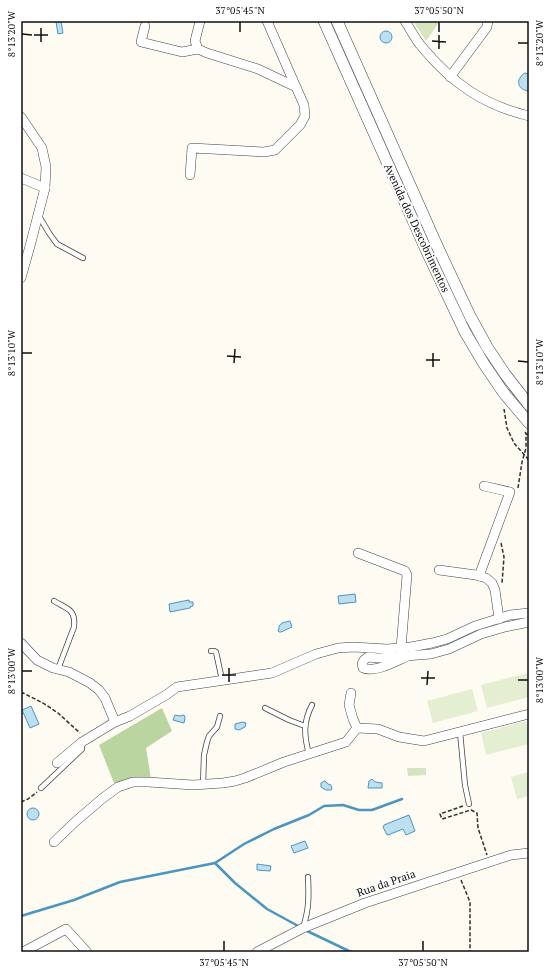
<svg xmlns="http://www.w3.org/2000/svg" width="550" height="973" font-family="'PT Serif',serif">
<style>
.green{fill:#d4e5bf}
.forest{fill:#bad5a0}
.pitch{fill:#e4eed0}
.water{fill:#bddff0;stroke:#4b95c0}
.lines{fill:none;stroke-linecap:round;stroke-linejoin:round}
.stream{stroke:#4b95c0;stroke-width:2.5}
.service-casing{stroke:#424242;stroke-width:6}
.minor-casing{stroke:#424242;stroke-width:10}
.tertiary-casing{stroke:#424242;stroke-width:12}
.path{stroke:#313131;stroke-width:1.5;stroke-dasharray:4 2;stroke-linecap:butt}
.service{stroke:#fff;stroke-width:4.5}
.minor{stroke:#fff;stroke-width:9}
.tertiary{stroke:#fff;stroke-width:11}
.ticks{fill:none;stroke:#0f0f0f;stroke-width:1.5}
.labels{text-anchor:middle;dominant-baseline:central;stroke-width:4;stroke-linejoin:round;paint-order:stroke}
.street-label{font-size:11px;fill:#0f0f0f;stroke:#fff}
.neatline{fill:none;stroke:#0f0f0f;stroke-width:1.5}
.ticks-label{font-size:10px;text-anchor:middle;fill:#0f0f0f}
</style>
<rect width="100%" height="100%" fill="#fefbf3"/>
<!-- green -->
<g class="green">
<polygon points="413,21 440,21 426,41"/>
<polygon points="407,768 426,768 426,775 408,776"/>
</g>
<!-- forest -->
<polygon class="forest" points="162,708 172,731 146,748 151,779 131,779 114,783 99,745"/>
<!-- pitch -->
<g class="pitch">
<polygon points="527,673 529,682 529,697 487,708 481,685"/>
<polygon points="472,689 478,711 433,723 427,701"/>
<polygon points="526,721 529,732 529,744 486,755 481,733"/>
<polygon points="529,772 529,796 517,799 511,777"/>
</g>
<!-- water -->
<g class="water">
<polygon points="61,21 63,33 58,34 56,22"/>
<circle cx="386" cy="37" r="6"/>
<path d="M 525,73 L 529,74 L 529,91 C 517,90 515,79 525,73 Z"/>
<polygon points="355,594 356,602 339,604 338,596"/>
<polygon points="189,600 189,602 193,602 193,606 190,607 190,608 170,612 169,604"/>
<path d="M 290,621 L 292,627 L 281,632 L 279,632 L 278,630 L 279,629 C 278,623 285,622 290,621 Z"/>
<polygon points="31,706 39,724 30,728 22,710"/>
<polygon points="175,715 180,716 184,715 185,718 184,723 173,720"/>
<polygon points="243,722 246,723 245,727 239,730 235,729 235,724"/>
<polygon points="372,779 375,782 382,783 382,788 368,788 369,781"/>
<polygon points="325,781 328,784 331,785 332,789 331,790 326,790 321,787 321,783"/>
<circle cx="33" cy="814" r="6"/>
<polygon points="409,815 415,831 406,835 403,829 388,835 387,835 383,827 384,825"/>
<polygon points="305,841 308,848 294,853 291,846"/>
<polygon points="257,864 271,866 270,871 257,870"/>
</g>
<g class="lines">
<!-- stream -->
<g class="stream">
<polyline points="215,863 244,844 274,829 309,815 324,806 343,805 359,810 372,810 402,799"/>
<polyline points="21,916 74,900 120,882 215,863 235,883 267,909 300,927"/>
<polyline points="305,930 351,952"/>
</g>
<!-- service casing -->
<g class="service-casing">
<g id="service">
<polyline points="39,216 49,233 57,244 83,258"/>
<path d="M 54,601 C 67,609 76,609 74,627 L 58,669"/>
<polyline points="211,651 214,651 216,652 222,680"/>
<polyline points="265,708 289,720 305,726"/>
<polyline points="460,732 465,785 469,804"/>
<path d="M 309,754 C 304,736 303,722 312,705"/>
<polyline points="203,785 204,755 207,742 209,736 217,727 220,716"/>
<polyline points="41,788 82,749 82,742"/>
<path d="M 303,928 C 309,909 309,897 308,877"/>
</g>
</g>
<!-- minor casing -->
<g class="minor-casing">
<g id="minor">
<polyline points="267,21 296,87"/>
<path d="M 405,21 C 411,30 415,39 422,47 C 452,83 483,105 529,116"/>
<polyline points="145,26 141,42 182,52 198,49"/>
<polyline points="450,77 487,27 488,21"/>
<polyline points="21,117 42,148 46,167 45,188 30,246 21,278"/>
<polyline points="190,175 192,148 264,152 275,150 300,125 305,116 304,105 296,87 258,69 207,53 198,49 195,41 200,21"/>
<polyline points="21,178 45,188"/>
<polyline points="358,553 405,571 407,575 401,648"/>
<polyline points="439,570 476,575 486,578 492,583 495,590 499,619"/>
<polyline points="479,576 510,492 484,486"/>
<polyline points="21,643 37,660 53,668 69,672 90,683 99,690 105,698 115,722"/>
<path d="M 408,656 C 396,661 376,673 363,668 L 362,664 L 364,660 L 368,657 L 378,658 L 393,657 L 431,654 L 449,649 L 481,634 L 505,627 L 529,622"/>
<polyline points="351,693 349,705 353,719 357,728"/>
<polyline points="57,763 82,742 115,722 130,716 166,695 177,687 272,673 316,654 338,648 353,647 387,649 411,647 432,643 447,639 475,626 510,615 529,613"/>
<polyline points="54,842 76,821 103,798 118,787 133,782 148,782 193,785 223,783 235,781 245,778 284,762 346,742 357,728 378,729 399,737 424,741 529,714"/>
<polyline points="23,952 66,929 87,952"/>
<polyline points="257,952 303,928 365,903 511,855 529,853"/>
</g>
</g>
<!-- tertiary casing -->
<g class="tertiary-casing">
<g id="tertiary">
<polyline points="324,21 428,254 465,332 484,364 503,392 529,423"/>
<polyline points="337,21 438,248 470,316 487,347 505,374 529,405"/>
</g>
</g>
<!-- path -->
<g class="path">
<polyline points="504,409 507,428 514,443 529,460"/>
<polyline points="525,432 529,437"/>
<polyline points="518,488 522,462 526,448 526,433"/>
<polyline points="501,543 504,557 502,583"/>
<polyline points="21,692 43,703 58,713 80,733"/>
<polyline points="21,802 28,799 37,792"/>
<polyline points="463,806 440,814 442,819 471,810 477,813 478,828 487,855"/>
<polyline points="461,880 470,902 470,952"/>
</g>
<!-- service -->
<use href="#service" class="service"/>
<!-- minor -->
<use href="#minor" class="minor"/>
<!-- tertiary -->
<use href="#tertiary" class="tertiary"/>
</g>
<!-- ticks -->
<path class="ticks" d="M 240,32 L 240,22M 439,32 L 439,22M 22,34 L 32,35M 34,35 L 48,35M 432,41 L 446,42M 41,42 L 41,28M 518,43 L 528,43M 439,49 L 439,35M 22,353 L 32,353M 227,356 L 241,357M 426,360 L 440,360M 518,361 L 528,362M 234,363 L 235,349M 433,367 L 433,353M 22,671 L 32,671M 222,675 L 236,675M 421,678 L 435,678M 518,680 L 528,680M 229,682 L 229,668M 427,685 L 428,671M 224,951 L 224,941M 423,951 L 423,941"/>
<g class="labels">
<!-- street labels -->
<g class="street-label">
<text transform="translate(417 228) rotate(65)">Avenida dos Descobrimentos</text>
<text transform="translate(386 883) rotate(-19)">Rua da Praia</text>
</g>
</g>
<!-- border -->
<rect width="550" height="973" fill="none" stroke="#ffffff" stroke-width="44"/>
<rect x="22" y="22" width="506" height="929" class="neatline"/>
<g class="ticks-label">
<text x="240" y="14">37°05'45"N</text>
<text x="439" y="14">37°05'50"N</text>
<text transform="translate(11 34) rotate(-90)" y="4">8°13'20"W</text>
<text transform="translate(539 43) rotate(-90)" y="4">8°13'20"W</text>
<text transform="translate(11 353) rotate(-90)" y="4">8°13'10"W</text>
<text transform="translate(539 362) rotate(-90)" y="4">8°13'10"W</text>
<text transform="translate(11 671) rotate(-90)" y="4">8°13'00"W</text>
<text transform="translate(539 680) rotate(-90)" y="4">8°13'00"W</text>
<text x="224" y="966">37°05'45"N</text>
<text x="423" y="966">37°05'50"N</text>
</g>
</svg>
